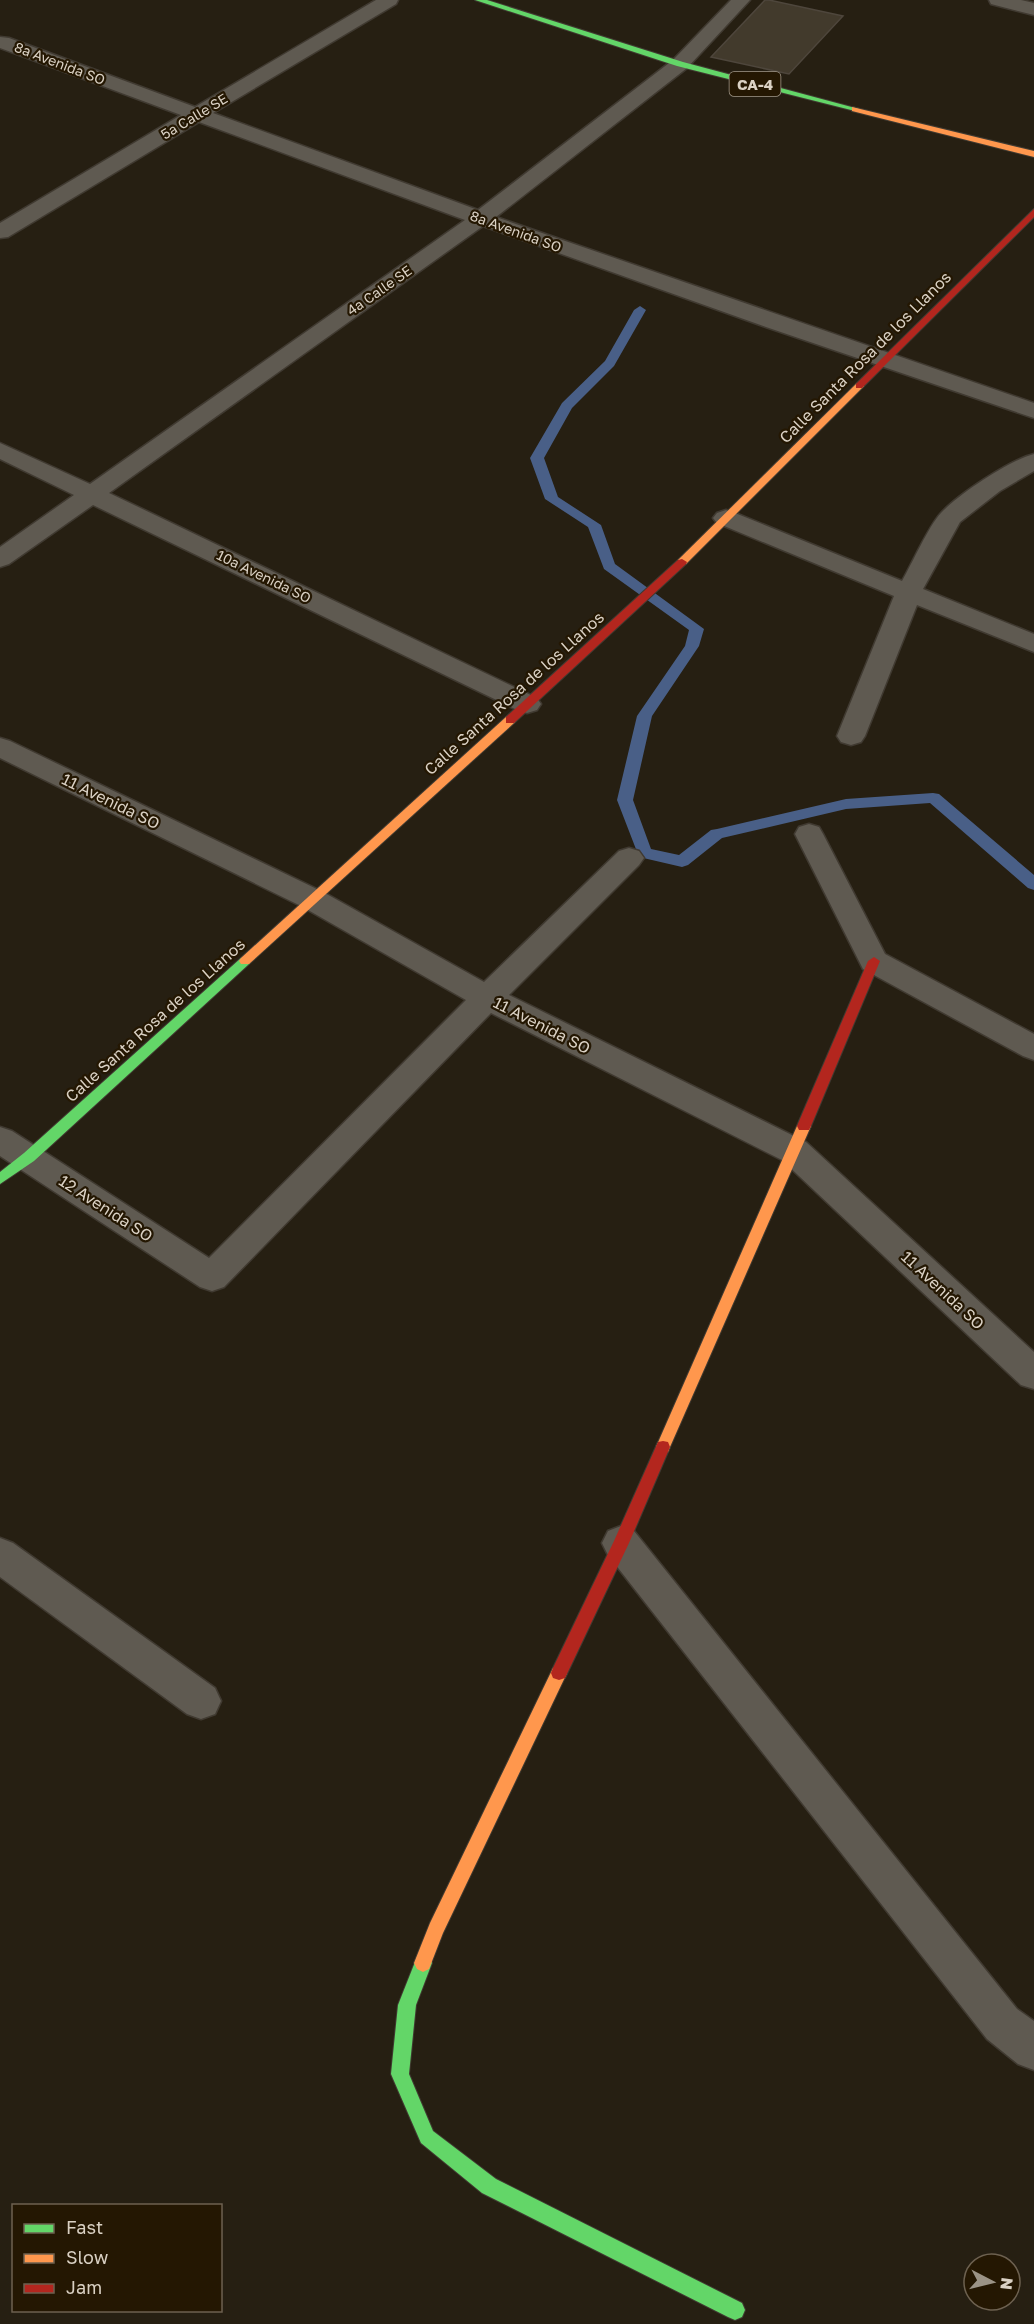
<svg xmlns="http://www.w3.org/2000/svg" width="1034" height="2324" font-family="'Golos Text',sans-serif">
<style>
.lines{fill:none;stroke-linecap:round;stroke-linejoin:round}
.stream{fill:#495f87;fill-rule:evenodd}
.building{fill:#423a2c;stroke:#4e463c;stroke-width:1.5}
.street-casing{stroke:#403a31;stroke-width:3}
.fast-casing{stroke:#403a31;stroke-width:2}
.slow-casing{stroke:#403a31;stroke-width:2}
.jam-casing{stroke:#403a31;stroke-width:2}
.street{fill:#5f5a51;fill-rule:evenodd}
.fast{fill:#63d668;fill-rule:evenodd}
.slow{fill:#ff974d;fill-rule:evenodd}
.jam{fill:#b3261e;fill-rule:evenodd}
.labels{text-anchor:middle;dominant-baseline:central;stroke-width:4.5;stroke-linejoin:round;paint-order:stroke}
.far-street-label{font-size:14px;fill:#dad1c4;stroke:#241702}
.shield{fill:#241702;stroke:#a3998a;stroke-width:1.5}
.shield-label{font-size:15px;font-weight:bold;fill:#dad1c4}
.street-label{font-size:16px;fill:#dad1c4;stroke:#241702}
</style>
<rect width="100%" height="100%" fill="#261f12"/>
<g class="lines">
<!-- stream -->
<polygon class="stream" points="640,306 646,310 614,366 572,408 544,458 558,497 601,525 615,564 704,629 699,646 652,716 633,800 651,849 679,855 711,830 717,829 846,799 933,793 939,794 1034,875 1034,890 1028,888 930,803 846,809 722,838 688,865 682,867 639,857 617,800 637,716 685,646 689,630 604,569 588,527 545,499 530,458 562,403 605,361 634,310"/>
</g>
<!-- building -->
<polygon class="building" points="765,0 769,0 843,16 789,74 711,57"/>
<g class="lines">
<!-- street casing -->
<g class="street-casing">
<g id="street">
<polygon points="376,0 398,0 396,4 213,113 478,210 673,60 731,0 750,0 687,68 496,217 1034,403 1034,418 766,327 483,226 109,493 537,698 541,704 537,710 527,713 517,710 93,505 9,564 0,567 0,547 74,495 0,459 0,443 90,484 465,220 199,122 8,237 0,238 0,223 181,115 0,48 0,37 9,38 195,107"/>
<polygon points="989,0 1021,0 1034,3 1034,15 991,4"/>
<path d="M 1034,454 L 1034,471 L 1000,491 L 960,522 L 923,589 L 1034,634 L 1034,652 L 917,605 L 865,736 L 861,742 L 851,745 L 841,742 L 837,736 L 894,596 L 717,523 L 713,518 L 717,513 L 726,510 L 735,513 L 902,581 C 913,562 928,527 941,513 C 959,494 1010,460 1034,454 Z"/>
<polygon points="0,738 10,741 323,892 484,982 619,851 629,848 639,851 644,858 639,865 509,995 806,1142 1034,1352 1034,1389 1021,1385 782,1160 491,1013 224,1287 212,1291 200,1287 0,1156 0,1127 12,1131 209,1258 466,1000 301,906 0,758"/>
<polygon points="809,824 819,827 823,834 885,954 1034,1034 1034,1060 1023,1056 863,969 795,834 799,827"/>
<polygon points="621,1526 634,1531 1017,2009 1034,2021 1034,2070 1018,2064 987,2039 608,1555 602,1543 608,1531"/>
<polygon points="0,1538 13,1543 215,1688 221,1701 215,1714 201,1719 187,1714 0,1577"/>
</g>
</g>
<!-- fast casing -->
<g class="fast-casing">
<g id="fast">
<polygon points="475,0 487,0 683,62 859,109 855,111 677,66"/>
<polygon points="245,957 249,958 251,961 249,964 34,1161 0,1184 0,1172 24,1153 241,958"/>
<polygon points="423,1954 429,1957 432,1963 416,2005 409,2074 433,2131 496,2179 742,2303 745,2310 742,2317 735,2320 728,2317 482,2193 421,2143 391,2074 398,2005 417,1957"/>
</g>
</g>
<!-- slow casing -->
<g class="slow-casing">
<g id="slow">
<polygon points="852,107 1034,151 1034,157 852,111"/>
<polygon points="859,383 864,386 686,564 678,564 678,560 856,384"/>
<polygon points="510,716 516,720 514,723 249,964 241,964 239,961 241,958 506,717"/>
<polygon points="804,1121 811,1126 670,1447 668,1452 663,1453 658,1452 656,1447 797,1126"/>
<polygon points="559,1666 565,1668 567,1673 443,1933 429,1969 423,1972 417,1969 414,1963 430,1923 553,1668"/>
</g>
</g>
<!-- jam casing -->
<g class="jam-casing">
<g id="jam">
<polygon points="1034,209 1034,217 862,388 856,388 856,384"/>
<polygon points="682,559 687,562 686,564 514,723 506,723 506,717 678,560"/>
<polygon points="874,957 880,961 811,1126 809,1130 799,1130 797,1126 868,961"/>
<polygon points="663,1441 668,1442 670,1447 629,1543 565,1678 559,1680 553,1678 551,1673 553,1668 614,1541 658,1442"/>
</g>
</g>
<!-- street -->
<use href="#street" class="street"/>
<!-- fast -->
<use href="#fast" class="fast"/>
<!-- slow -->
<use href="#slow" class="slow"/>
<!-- jam -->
<use href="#jam" class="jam"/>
</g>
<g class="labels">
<!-- far-street labels -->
<g class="far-street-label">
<text transform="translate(60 63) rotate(21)">8a Avenida SO</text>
<text transform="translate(194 116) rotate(-31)">5a Calle SE</text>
<text transform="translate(516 231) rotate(20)">8a Avenida SO</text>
<text transform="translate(379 290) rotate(-35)">4a Calle SE</text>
<text transform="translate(264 576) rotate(26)">10a Avenida SO</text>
</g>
<!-- shield labels -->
<rect class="shield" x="729.5" y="72" width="51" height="24" rx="4.5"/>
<g class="shield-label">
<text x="755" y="84">CA-4</text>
</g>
<!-- street labels -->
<g class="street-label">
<text transform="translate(865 357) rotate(-45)">Calle Santa Rosa de los Llanos</text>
<text transform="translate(514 693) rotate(-42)">Calle Santa Rosa de los Llanos</text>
<text transform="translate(111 801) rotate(26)">11 Avenida SO</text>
<text transform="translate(155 1020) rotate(-42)">Calle Santa Rosa de los Llanos</text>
<text transform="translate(542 1025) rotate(27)">11 Avenida SO</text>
<text transform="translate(106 1208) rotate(33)">12 Avenida SO</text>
<text transform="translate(943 1290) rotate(43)">11 Avenida SO</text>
</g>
</g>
<!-- legend -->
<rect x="12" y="2204" width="210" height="108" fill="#241702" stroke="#6d6150" stroke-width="1.5"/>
<rect x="24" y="2224" width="30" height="9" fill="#63d668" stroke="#6d6150" stroke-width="1.5"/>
<text x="66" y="2234" font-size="18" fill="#dad1c4">Fast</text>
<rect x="24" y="2254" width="30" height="9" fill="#ff974d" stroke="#6d6150" stroke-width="1.5"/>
<text x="66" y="2264" font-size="18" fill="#dad1c4">Slow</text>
<rect x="24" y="2284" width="30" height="9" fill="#b3261e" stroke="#6d6150" stroke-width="1.5"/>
<text x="66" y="2294" font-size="18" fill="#dad1c4">Jam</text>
<!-- north arrow -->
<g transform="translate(992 2282) rotate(97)"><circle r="28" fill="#241702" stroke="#6d6150" stroke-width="1.5"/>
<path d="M0-4.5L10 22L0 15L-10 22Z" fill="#9b9386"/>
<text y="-9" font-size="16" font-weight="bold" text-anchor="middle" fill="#dad1c4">N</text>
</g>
</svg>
